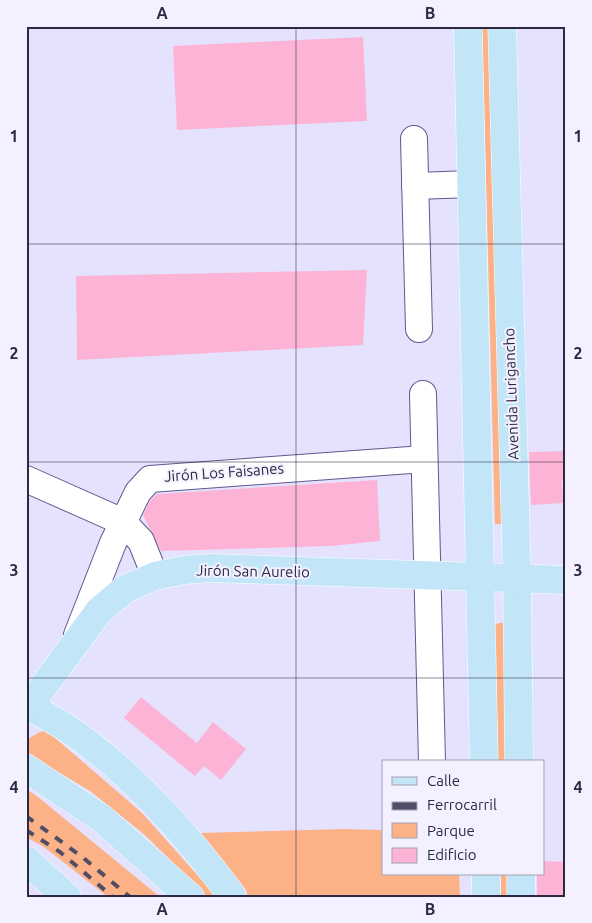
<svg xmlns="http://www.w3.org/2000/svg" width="592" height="923" font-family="Ubuntu,sans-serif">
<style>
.green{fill:#fcb186}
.building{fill:#fdb3d5}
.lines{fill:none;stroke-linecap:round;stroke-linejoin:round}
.minor-casing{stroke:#615790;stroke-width:28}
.major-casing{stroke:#fff;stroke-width:29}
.minor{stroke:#fff;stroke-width:26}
.major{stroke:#c2e6f8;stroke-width:28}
.rail{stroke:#514d67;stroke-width:4;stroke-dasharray:9 9;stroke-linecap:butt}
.grid{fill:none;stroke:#2d2942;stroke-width:1;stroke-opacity:0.55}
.labels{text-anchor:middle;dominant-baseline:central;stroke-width:4;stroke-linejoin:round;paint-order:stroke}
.street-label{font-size:15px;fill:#2d2942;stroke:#f3f1ff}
.neatline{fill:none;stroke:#2d2942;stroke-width:2}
.grid-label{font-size:16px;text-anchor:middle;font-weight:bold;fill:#2d2942}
</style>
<rect width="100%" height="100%" fill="#e5e2fd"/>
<!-- green -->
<g class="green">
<polygon points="482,26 490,26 503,524 495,524"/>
<polygon points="506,622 508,762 498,762 495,624"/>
<polygon points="42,731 47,731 142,813 217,897 207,897 145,835 90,791 26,753 26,740"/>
<polygon points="26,789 38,797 160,897 108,897 44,847 26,837"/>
<polygon points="344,829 383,830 383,874 459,874 460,897 247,897 200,833"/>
<polygon points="501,874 510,874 511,897 501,897"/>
</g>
<!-- building -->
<g class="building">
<polygon points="363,37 367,121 177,130 173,46"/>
<polygon points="367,270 363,345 77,360 76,276"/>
<polygon points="566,451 566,480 562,480 563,503 531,505 529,452"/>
<polygon points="377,480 380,541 331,546 161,551 143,515 150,501 157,494"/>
<polygon points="141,697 197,743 213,722 246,749 221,780 204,766 195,776 124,718"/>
<polygon points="543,861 566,862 566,897 537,897 537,874 543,874"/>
</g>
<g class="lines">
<!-- minor casing -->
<g class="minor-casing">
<g id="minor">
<polyline points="414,139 419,329"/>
<polyline points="415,186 472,184"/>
<polyline points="423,394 432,762"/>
<polyline points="26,479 123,522 141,541 155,576"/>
<polyline points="77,635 113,543 138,492 150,479 424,459"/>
</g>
</g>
<!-- major casing -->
<g class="major-casing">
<g id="major">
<polyline points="468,26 484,762"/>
<polyline points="502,26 517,579 519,762"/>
<path d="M 26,704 C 44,715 64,725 81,738 C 141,782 189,838 233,897"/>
<polyline points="26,710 99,611 125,589 155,576 184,570 211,568 566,580"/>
<polyline points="26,768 101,818 190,897"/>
<polyline points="26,860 67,897"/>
<polyline points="521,874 521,897"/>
<polyline points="486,897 486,874"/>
</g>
</g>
<!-- minor -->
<use href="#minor" class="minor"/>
<!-- major -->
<use href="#major" class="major"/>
<!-- rail -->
<g class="rail">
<polyline points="26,816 81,856 130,897"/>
<polyline points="26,830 60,852 113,897"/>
</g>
</g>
<!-- grid -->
<path class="grid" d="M 296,26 L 296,897M 26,244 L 566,244M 26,462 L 566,462M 26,678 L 566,678"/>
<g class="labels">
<!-- street labels -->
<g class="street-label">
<text transform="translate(511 394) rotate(-92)">Avenida Lurigancho</text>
<text transform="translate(224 472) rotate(-4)">Jirón Los Faisanes</text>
<text transform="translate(253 571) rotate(1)">Jirón San Aurelio</text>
</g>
</g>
<!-- border -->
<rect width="592" height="923" fill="none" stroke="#f3f1ff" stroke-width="55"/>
<!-- legend -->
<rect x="382" y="760" width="162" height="115" fill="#f3f1ff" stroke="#a4a1b3"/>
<rect x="392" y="777" width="25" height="8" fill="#c2e6f8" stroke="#a4a1b3"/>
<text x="427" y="786" font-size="15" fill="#2d2942">Calle</text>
<rect x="392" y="802" width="25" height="8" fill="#514d67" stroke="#a4a1b3"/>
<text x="427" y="810" font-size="15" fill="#2d2942">Ferrocarril</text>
<rect x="392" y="823" width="25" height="15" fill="#fcb186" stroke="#a4a1b3"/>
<text x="427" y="836" font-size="15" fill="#2d2942">Parque</text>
<rect x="392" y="848" width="25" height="15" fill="#fdb3d5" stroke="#a4a1b3"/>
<text x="427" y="860" font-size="15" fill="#2d2942">Edificio</text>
<rect x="28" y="28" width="536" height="868" class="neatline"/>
<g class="grid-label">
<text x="162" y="19">A</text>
<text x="430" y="19">B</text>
<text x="14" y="142">1</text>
<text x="578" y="142">1</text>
<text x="14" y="359">2</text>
<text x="578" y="359">2</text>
<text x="14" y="576">3</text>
<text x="578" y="576">3</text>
<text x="14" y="793">4</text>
<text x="578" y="793">4</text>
<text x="162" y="915">A</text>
<text x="430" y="915">B</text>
</g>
</svg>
